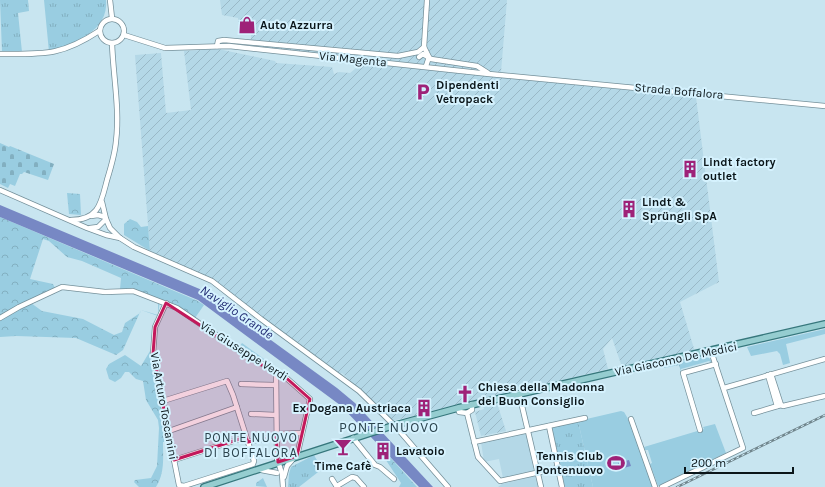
<svg xmlns="http://www.w3.org/2000/svg" width="825" height="487" font-family="Karla,sans-serif">
<style>
.built{fill:#b4d8e7}
.industrial{fill:url(#industrial-furrows)}
.grass{fill:url(#grass-tufts)}
.forest{fill:url(#forest-crowns);fill-rule:evenodd}
.cemetery{fill:url(#cemetery-stones)}
.green{fill:#99cde1}
.water{fill:#7788c4}
.lines{fill:none;stroke-linecap:round;stroke-linejoin:round}
.minor-casing{stroke:#75909a;stroke-width:6}
.major-casing{stroke:#36777c;stroke-width:8}
.minor{stroke:#fff;stroke-width:4.5}
.major{stroke:#95cdd0;stroke-width:5.5}
.rail-casing{stroke:#70858c;stroke-width:2.5}
.rail{stroke:#d5f2fe;stroke-width:1;stroke-dasharray:3;stroke-linecap:butt}
.marked{fill:#c2185b;fill-opacity:0.2;stroke:#c2185b;stroke-width:3;stroke-linejoin:round}
.labels{text-anchor:middle;dominant-baseline:central;stroke-width:4;stroke-linejoin:round;paint-order:stroke}
.poi-label{font-size:12px;font-weight:bold;fill:#0a1519;stroke:#d5f2fe;text-anchor:start}
.street-label{font-size:12px;fill:#0a1519;stroke:#d5f2fe}
.water-label{font-size:13px;font-style:italic;fill:#202a72;stroke:#d5f2fe}
.neighbourhood-label{font-size:13px;letter-spacing:1px;fill:#2c444e;stroke:#d5f2fe}
.quarter-label{font-size:14px;letter-spacing:1px;fill:#2c444e;stroke:#d5f2fe}
</style>
<defs>
<pattern id="industrial-furrows" width="10" height="10" patternUnits="userSpaceOnUse"><rect width="10" height="10" fill="#b4d8e7"/><path d="M-1 1l2-2M0 10L10 0M9 11l2-2" fill="none" stroke="#99b8c6"/></pattern>
<pattern id="grass-tufts" width="24" height="20" patternUnits="userSpaceOnUse"><rect width="24" height="20" fill="#99cde1"/><path d="M3 7l-1-3M5 7V3M7 7l1-3M15 17l-1-3M17 17v-4M19 17l1-3" fill="none" stroke="#82afc0"/></pattern>
<pattern id="forest-crowns" width="20" height="18" patternUnits="userSpaceOnUse"><rect width="20" height="18" fill="#99cde1"/><path d="M2 6a3 3 0 1 1 6 0M12 15a3 3 0 1 1 6 0" fill="none" stroke="#82afc0"/></pattern>
<pattern id="cemetery-stones" width="16" height="16" patternUnits="userSpaceOnUse"><rect width="16" height="16" fill="#99cde1"/><path d="M2 7V4a2 2 0 0 1 4 0v3zM10 15v-3a2 2 0 0 1 4 0v3z" fill="#82afc0"/></pattern>
</defs>
<rect width="100%" height="100%" fill="#c8e5f0"/>
<!-- built -->
<g class="built">
<polygon points="526,432 534,471 503,478 499,459 484,462 481,442"/>
<polygon points="535,476 538,487 498,487 502,484"/>
</g>
<!-- industrial -->
<g class="industrial">
<polygon points="220,0 507,0 501,72 250,46 252,26 238,25 238,18 222,15"/>
<polygon points="218,49 275,61 276,63 332,67 334,74 339,72 350,73 362,63 696,97 719,282 680,302 695,352 622,367 612,338 603,349 608,369 392,421 342,373 340,374 317,359 212,279 150,251 135,55 161,53 166,113 191,110 184,51"/>
<polygon points="497,403 506,431 481,436 475,412 484,409 483,406"/>
</g>
<!-- grass -->
<g class="grass">
<polygon points="0,0 28,0 29,11 18,13 22,52 2,52"/>
<path d="M 44,0 L 106,0 C 109,32 73,43 49,52 Z"/>
<polygon points="707,356 711,360 712,363 709,361 681,369 681,372 679,365 664,368 664,365"/>
<polygon points="578,421 593,487 565,487 551,427"/>
<polygon points="314,455 322,469 299,487 288,487 289,474 291,467"/>
</g>
<!-- forest -->
<g class="forest">
<polygon points="67,193 80,194 81,215 69,214"/>
<path d="M 0,217 L 198,301 L 204,305 L 195,318 L 187,312 L 160,300 L 158,316 L 141,310 L 123,350 L 116,355 L 76,338 L 16,336 L 0,337 ZM 43,239 L 49,241 L 67,257 L 82,261 L 121,278 L 120,289 C 99,295 76,283 55,288 L 53,284 L 30,279 ZM 63,289 L 133,292 L 158,303 L 158,315 L 141,310 L 140,313 L 125,323 L 122,332 L 114,335 L 83,319 L 42,311 L 31,303 Z"/>
<polygon points="130,219 137,222 141,227 148,226 150,251 124,235 124,224"/>
<path d="M 150,351 L 170,442 L 163,442 C 163,458 165,473 156,487 L 139,487 L 134,482 L 135,480 L 151,478 L 157,466 L 159,428 L 158,420 L 146,400 L 143,381 L 136,379 L 129,372 L 125,372 L 121,378 L 115,382 L 109,379 L 106,369 L 109,364 L 125,355 L 141,366 Z"/>
<polygon points="376,445 386,455 387,454 417,487 399,487 401,483"/>
<polygon points="263,478 267,487 256,486 256,483"/>
</g>
<!-- cemetery -->
<polygon class="cemetery" points="0,143 9,147 10,146 54,164 48,180 24,172 22,174 20,174 15,186 10,184 8,188 0,184"/>
<!-- green -->
<g class="green">
<polygon points="825,329 825,334 786,344 790,363 783,365 780,354 777,351 751,356 747,347"/>
<polygon points="242,343 264,359 261,362 238,349"/>
<polygon points="621,411 624,412 630,422 653,487 593,487 578,421"/>
<polygon points="715,424 726,453 658,486 650,464 652,463 648,450 645,450 644,447 704,429 703,427"/>
</g>
<!-- water -->
<g class="water">
<polygon points="0,205 202,290 337,388 355,403 433,487 419,487 340,405 198,300 0,217"/>
<polygon points="629,460 631,466 620,469 618,463"/>
</g>
<g class="lines">
<!-- minor casing -->
<g class="minor-casing">
<g id="minor">
<polyline points="110,0 112,18"/>
<circle cx="112" cy="31" r="12"/>
<polyline points="124,35 165,48 229,46 489,74 825,106"/>
<polyline points="217,46 218,41 224,40 398,56 418,52 424,47"/>
<path d="M 0,54 C 44,54 61,56 99,31"/>
<polyline points="419,57 423,54 431,59 477,66 488,73"/>
<polyline points="426,66 429,57 424,47 427,0"/>
<polyline points="0,190 87,228 106,235 120,238"/>
<polyline points="102,202 106,219 110,228 120,238 134,247 212,281 261,319 359,391 397,428 448,487"/>
<polyline points="91,216 98,215 105,217"/>
<path d="M 71,220 C 99,220 101,203 107,180 C 111,167 115,154 116,141 C 120,109 113,75 112,43"/>
<polyline points="90,228 98,227 106,219"/>
<polyline points="0,318 19,307 62,287 105,292 133,291 177,308 247,356 283,375 310,399 297,456"/>
<polyline points="276,371 277,458 282,474 283,487"/>
<polyline points="771,374 781,405"/>
<polyline points="768,375 777,406"/>
<polyline points="241,384 275,385"/>
<polyline points="724,388 825,359"/>
<polyline points="519,393 541,487"/>
<polyline points="163,401 227,381 233,395 254,461 253,464 184,486 179,485 153,354 155,327 166,303"/>
<polyline points="458,408 459,412 467,413 472,410 472,404"/>
<polyline points="467,413 478,457 500,481 558,468"/>
<polyline points="754,413 781,405 783,406 825,396"/>
<polyline points="251,414 276,415"/>
<polyline points="631,419 655,487"/>
<polyline points="549,426 562,487"/>
<polyline points="700,430 683,373 716,364"/>
<polyline points="169,431 237,407"/>
<polyline points="276,434 302,433"/>
<polyline points="353,438 375,465 380,467 394,479"/>
<polyline points="248,442 276,436"/>
<polyline points="474,442 585,418"/>
<polyline points="174,460 246,437"/>
<polyline points="261,470 277,473"/>
<polyline points="284,477 287,466 293,459"/>
<polyline points="332,479 337,487"/>
<polyline points="337,486 352,477 356,478 364,487"/>
<polyline points="662,487 743,448 711,351"/>
</g>
</g>
<!-- major casing -->
<g class="major-casing">
<polyline id="major" points="204,487 392,426 458,408 825,324"/>
</g>
<!-- minor -->
<use href="#minor" class="minor"/>
<!-- major -->
<use href="#major" class="major"/>
<!-- rail casing -->
<g class="rail-casing">
<polyline id="rail" points="677,487 825,415"/>
</g>
<!-- rail -->
<use href="#rail" class="rail"/>
</g>
<!-- marked area -->
<path class="marked" d="M 166,303 L 260,364 L 283,375 L 310,399 L 297,456 L 278,462 L 276,436 L 248,442 L 246,437 L 174,460 L 153,354 L 155,327 Z"/>
<!-- icons -->
<defs>
<g id="shop-bare" transform="scale(1.38)"><path d="M-5-2.5h2.3a2.7 3.5 0 0 1 5.4 0H5L5.5 6h-11ZM-1.5-2.5h3a1.5 2.3 0 0 0-3 0Z" fill="#9e2278" stroke="#d5f2fe" stroke-width="2.5" paint-order="stroke"/></g>
<g id="parking-bare" transform="scale(1.38)"><path d="M-3.5-5.5H1a3.5 3.5 0 0 1 0 7H-1V5.5H-3.5ZM-1-3.4V-.6H.8a1.4 1.4 0 0 0 0-2.8Z" fill="#9e2278" stroke="#d5f2fe" stroke-width="2.5" paint-order="stroke"/></g>
<g id="building-bare" transform="scale(1.38)"><path d="M-4-6H4V6H1V3H-1V6H-4ZM-2.5-4.3h1.7v1.8h-1.7ZM.8-4.3h1.7v1.8H.8ZM-2.5-1h1.7V.8h-1.7ZM.8-1h1.7V.8H.8Z" fill="#9e2278" stroke="#d5f2fe" stroke-width="2.5" paint-order="stroke"/></g>
<g id="church-bare" transform="scale(1.38)"><path d="M-1.2-6h2.4v3.5h3.3v2.4h-3.3V6h-2.4V-.1h-3.3v-2.4h3.3Z" fill="#9e2278" stroke="#d5f2fe" stroke-width="2.5" paint-order="stroke"/></g>
<g id="bar-bare" transform="scale(1.38)"><path d="M-6-5H6L.8 .8V4.5H3.5V6h-7V4.5H-.8V.8Z" fill="#9e2278" stroke="#d5f2fe" stroke-width="2.5" paint-order="stroke"/></g>
<g id="stadium-bare" transform="scale(1.38)"><path d="M0-5a6.5 5 0 1 0 0 10a6.5 5 0 1 0 0-10ZM-3.5-1.8h7v3.6h-7Z" fill="#9e2278" stroke="#d5f2fe" stroke-width="2.5" paint-order="stroke"/></g>
</defs>
<g fill-rule="evenodd">
<use href="#shop-bare" x="247" y="25"/>
<use href="#parking-bare" x="423" y="92"/>
<use href="#building-bare" x="690" y="169"/>
<use href="#building-bare" x="629" y="209"/>
<use href="#church-bare" x="465" y="394"/>
<use href="#building-bare" x="424" y="408"/>
<use href="#bar-bare" x="343" y="447"/>
<use href="#building-bare" x="383" y="451"/>
<use href="#stadium-bare" x="616" y="463"/>
</g>
<g class="labels">
<!-- poi labels -->
<g class="poi-label">
<text x="260" y="25">Auto Azzurra</text>
<text x="436" y="85">Dipendenti<tspan x="436" dy="14">Vetropack</tspan></text>
<text x="703" y="162">Lindt factory<tspan x="703" dy="14">outlet</tspan></text>
<text x="642" y="202">Lindt &amp;<tspan x="642" dy="14">Sprüngli SpA</tspan></text>
<text x="478" y="387">Chiesa della Madonna<tspan x="478" dy="14">del Buon Consiglio</tspan></text>
<text x="411" y="408" text-anchor="end">Ex Dogana Austriaca</text>
<text x="396" y="451">Lavatoio</text>
<text x="603" y="456" text-anchor="end">Tennis Club<tspan x="603" dy="14">Pontenuovo</tspan></text>
<text x="343" y="466" text-anchor="middle">Time Cafè</text>
</g>
<!-- street labels -->
<g class="street-label">
<text transform="translate(353 59) rotate(6)">Via Magenta</text>
<text transform="translate(679 91) rotate(5)">Strada Boffalora</text>
<text transform="translate(244 351) rotate(32)">Via Giuseppe Verdi</text>
<text transform="translate(676 359) rotate(-12)">Via Giacomo De Medici</text>
<text transform="translate(164 406) rotate(80)">Via Arturo Toscanini</text>
</g>
<!-- water labels -->
<g class="water-label">
<text transform="translate(237 312) rotate(34)">Naviglio Grande</text>
</g>
<!-- neighbourhood labels -->
<g class="neighbourhood-label">
<text x="251" y="437">PONTE NUOVO<tspan x="251" dy="15">DI BOFFALORA</tspan></text>
</g>
<!-- quarter labels -->
<g class="quarter-label">
<text x="389" y="427">PONTE NUOVO</text>
</g>
</g>
<!-- scale -->
<path d="M685 467v6h108v-6" fill="none" stroke="#0a1519" stroke-width="2"/>
<text x="691" y="467" font-size="12" fill="#0a1519" stroke="#d5f2fe" stroke-width="3" paint-order="stroke">200 m</text>
</svg>
